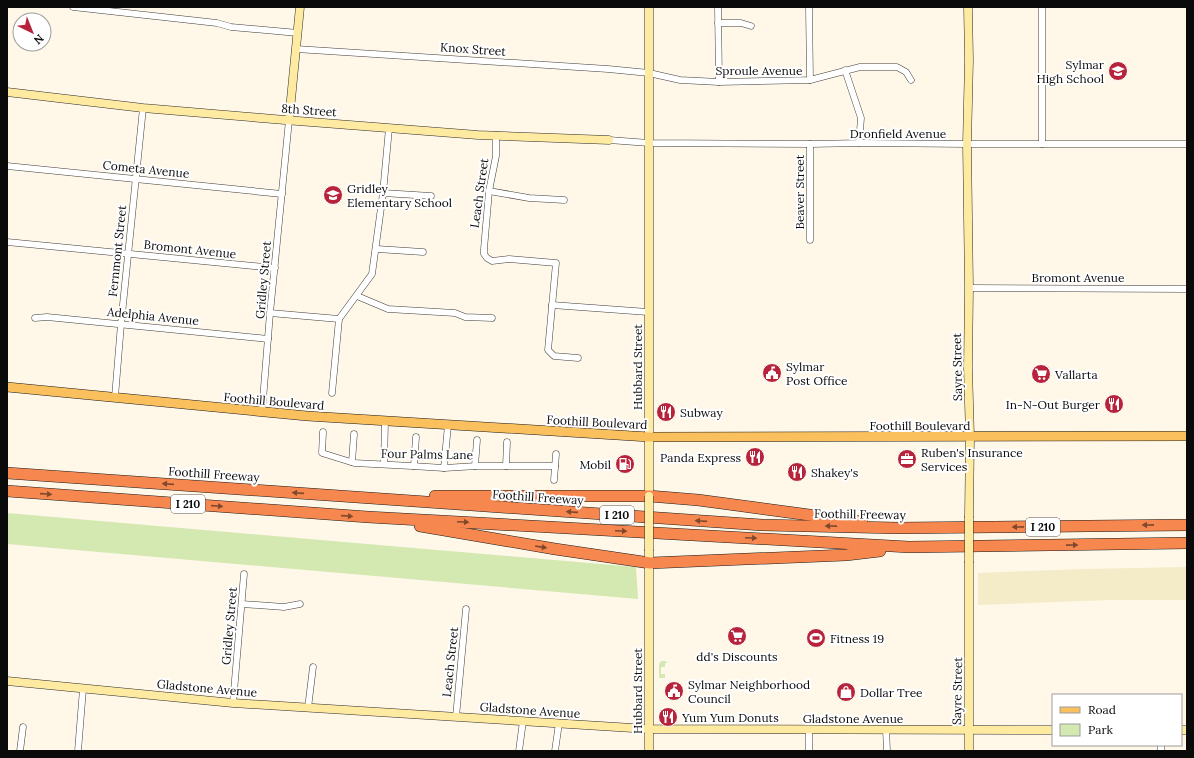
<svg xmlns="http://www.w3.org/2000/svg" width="1194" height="758" font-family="Lora,serif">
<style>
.farmland{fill:#f4ebc8}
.green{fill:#d4e8b2}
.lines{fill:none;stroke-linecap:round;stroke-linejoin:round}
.street-casing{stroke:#3d3d3d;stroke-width:7}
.secondary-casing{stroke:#2c2c2c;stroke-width:9}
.primary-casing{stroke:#1b1b1b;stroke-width:10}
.highway-casing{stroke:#1b1b1b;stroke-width:12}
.street{stroke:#fff;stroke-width:6}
.secondary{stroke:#ffeaa2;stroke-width:8}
.primary{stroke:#f9c05d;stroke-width:9}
.highway{stroke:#f5874f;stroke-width:11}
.secondary-bridge-casing{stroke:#2c2c2c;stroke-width:9;stroke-linecap:butt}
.secondary-bridge{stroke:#ffeaa2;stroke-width:8}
.oneway{fill:#80482c}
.labels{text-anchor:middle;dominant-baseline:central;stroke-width:4;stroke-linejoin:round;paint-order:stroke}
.shield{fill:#fff;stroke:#545454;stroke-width:1}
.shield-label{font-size:11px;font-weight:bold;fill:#0a0a0a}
.street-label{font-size:12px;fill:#0a0a0a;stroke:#fff}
.poi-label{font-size:12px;fill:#0a0a0a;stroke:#fff;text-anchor:start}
</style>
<rect width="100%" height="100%" fill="#fff7e7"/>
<!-- farmland -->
<polygon class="farmland" points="1187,567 1187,600 1108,600 978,605 978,573 1085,569"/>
<!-- green -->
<g class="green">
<polygon points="7,513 636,567 638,599 7,544"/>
<polygon points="661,661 666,661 667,663 665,663 665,667 661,667 661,674 665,674 665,678 659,678 659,664"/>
</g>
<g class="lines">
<!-- street casing -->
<g class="street-casing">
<g id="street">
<polyline points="73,7 217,23 231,27 298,33"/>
<polyline points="718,7 719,82"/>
<polyline points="809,7 810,80"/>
<polyline points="718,23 741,23 751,26"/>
<polyline points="296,49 608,69 649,73 680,80 719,82 810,80 860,67 897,67 906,72 911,80"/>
<polyline points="845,70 861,118 859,143"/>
<polyline points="496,135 496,156 489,191 484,249 484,254 487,258 492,261 509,259 556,263 548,350 554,356 578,358"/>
<polyline points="609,140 649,143 810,144 863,143 967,144 1187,144"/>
<polyline points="1042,144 1042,7"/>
<polyline points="7,166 282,194"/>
<polyline points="489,191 529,198 564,200"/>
<polyline points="383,193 431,196"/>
<polyline points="810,240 810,144"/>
<polyline points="7,242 275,268"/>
<polyline points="377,249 423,252"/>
<polyline points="969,288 1187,289"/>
<polyline points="357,296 388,309 455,313 465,317 492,318"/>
<polyline points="552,305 648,312"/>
<polyline points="270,313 339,319"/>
<polyline points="35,318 47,317 268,339"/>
<polyline points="332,393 339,319 372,274 383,193 389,128"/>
<polyline points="115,397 121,324 143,108"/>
<polyline points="262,412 270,313 289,120"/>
<polyline points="323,432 322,453 354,463 412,466 444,468 477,466 555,466"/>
<polyline points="352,462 354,434"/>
<polyline points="384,464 385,421"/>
<polyline points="414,466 416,437"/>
<polyline points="475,466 477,440"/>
<polyline points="506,466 507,442"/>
<polyline points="444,468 448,425"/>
<polyline points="554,480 556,454"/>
<polyline points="242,604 284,607 300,604"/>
<polyline points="233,703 244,574"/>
<polyline points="308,708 313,667"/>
<polyline points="456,717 466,609"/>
<polyline points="886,729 887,751"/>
<polyline points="1161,745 1161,751"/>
<polyline points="20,751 23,727"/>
<polyline points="78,751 83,689"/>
<polyline points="519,751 523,721"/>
<polyline points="555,751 559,723"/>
<polyline points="809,751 809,730"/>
</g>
</g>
<!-- secondary casing -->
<g class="secondary-casing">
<g id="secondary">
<polyline points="649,7 649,496"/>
<polyline points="968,7 969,60 967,144 969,288 968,368 970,437 969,516"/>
<polyline points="7,92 143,108 285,120 478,135 609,140"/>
<polyline points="289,120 300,7"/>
<polyline points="7,681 233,703 649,729 1053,730"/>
<polyline points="1181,730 1187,730"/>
<polyline points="649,751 649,551"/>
<polyline points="969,751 969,563"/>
</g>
</g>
<!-- primary casing -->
<g class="primary-casing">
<polyline id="primary" points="7,387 307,416 649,437 1187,436"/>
</g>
<!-- highway casing -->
<g class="highway-casing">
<g id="highway">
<polyline points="7,473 762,525 898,528 1187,525"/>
<polyline points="7,491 368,517 909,547 1187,543"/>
<polyline points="435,496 649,496 698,500 862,522"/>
<polyline points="420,526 555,549 650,563 846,555 880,551"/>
</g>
</g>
<!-- street -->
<use href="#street" class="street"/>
<!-- secondary -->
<use href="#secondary" class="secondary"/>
<!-- primary -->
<use href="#primary" class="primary"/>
<!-- highway -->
<use href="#highway" class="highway"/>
<!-- secondary-bridge casing -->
<g class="secondary-bridge-casing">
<g id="secondary-bridge">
<polyline points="649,496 649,551"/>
<polyline points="969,563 969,516"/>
</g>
</g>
<!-- secondary-bridge -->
<use href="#secondary-bridge" class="secondary-bridge"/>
</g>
<!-- one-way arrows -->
<defs><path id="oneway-solid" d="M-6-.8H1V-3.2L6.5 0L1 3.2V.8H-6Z"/></defs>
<g class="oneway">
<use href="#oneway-solid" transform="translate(168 484) rotate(-176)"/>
<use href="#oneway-solid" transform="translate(298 493) rotate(-176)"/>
<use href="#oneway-solid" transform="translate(46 494) rotate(4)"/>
<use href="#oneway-solid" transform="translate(217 506) rotate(4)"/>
<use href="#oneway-solid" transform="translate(572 512) rotate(-176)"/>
<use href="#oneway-solid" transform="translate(347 516) rotate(4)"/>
<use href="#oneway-solid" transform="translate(701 521) rotate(-176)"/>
<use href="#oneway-solid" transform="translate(463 522) rotate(3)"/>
<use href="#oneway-solid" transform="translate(1148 525) rotate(179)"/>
<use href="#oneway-solid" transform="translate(831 526) rotate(-179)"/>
<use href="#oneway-solid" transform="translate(1018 527) rotate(179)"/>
<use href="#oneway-solid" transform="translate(621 531) rotate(3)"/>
<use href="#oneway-solid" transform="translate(751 538) rotate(3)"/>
<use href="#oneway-solid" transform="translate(1072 545) rotate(-1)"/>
<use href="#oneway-solid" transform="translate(541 547) rotate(9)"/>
</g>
<!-- icons -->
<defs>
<g id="school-disc" transform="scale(1)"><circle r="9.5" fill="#b8233c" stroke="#fff"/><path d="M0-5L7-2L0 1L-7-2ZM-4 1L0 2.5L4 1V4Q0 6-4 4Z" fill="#fff"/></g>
<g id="civic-disc" transform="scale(1)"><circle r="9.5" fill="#b8233c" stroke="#fff"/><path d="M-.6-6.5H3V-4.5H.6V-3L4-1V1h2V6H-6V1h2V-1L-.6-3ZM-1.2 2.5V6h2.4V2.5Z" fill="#fff"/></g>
<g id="supermarket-disc" transform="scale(1)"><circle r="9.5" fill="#b8233c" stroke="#fff"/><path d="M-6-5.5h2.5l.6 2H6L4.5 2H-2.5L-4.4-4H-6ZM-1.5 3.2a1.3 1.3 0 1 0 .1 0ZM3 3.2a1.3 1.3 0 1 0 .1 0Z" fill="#fff"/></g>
<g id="restaurant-disc" transform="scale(1)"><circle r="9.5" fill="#b8233c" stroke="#fff"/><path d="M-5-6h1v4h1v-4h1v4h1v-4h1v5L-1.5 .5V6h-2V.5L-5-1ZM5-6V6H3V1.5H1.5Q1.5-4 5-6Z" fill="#fff"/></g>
<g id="office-disc" transform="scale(1)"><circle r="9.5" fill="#b8233c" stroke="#fff"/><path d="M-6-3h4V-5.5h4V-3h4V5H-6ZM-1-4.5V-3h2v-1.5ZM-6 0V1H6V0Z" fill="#fff"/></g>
<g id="fuel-disc" transform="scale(1)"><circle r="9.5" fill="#b8233c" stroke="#fff"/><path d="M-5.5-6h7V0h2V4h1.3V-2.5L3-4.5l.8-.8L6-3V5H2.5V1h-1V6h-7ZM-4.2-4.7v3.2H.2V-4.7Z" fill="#fff"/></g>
<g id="stadium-disc" transform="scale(1)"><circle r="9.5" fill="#b8233c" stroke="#fff"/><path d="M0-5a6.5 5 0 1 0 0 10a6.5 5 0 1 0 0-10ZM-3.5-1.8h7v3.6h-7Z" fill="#fff"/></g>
<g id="shop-disc" transform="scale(1)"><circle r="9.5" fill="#b8233c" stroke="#fff"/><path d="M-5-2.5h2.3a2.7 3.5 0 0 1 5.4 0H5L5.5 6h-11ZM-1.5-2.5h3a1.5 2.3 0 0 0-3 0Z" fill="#fff"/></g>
</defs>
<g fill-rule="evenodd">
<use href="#school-disc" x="1118" y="71"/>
<use href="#school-disc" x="333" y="195"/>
<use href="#civic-disc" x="772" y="373"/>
<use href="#supermarket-disc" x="1041" y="374"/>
<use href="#restaurant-disc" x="1114" y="404"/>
<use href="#restaurant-disc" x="666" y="412"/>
<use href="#restaurant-disc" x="755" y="457"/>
<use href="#office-disc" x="907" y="459"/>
<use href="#fuel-disc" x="625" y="464"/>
<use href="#restaurant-disc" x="797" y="472"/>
<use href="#supermarket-disc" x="737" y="636"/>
<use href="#stadium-disc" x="816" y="638"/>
<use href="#civic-disc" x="674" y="691"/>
<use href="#shop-disc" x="846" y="692"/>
<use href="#restaurant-disc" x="668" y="717"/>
</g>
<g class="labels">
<!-- shield labels -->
<g class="shield">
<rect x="171" y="495" width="34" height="18" rx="3"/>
<rect x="600" y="506" width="34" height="18" rx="3"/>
<rect x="1026" y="518" width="34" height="18" rx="3"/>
</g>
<g class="shield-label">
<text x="188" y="504">I 210</text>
<text x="617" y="515">I 210</text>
<text x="1043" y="527">I 210</text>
</g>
<!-- street labels -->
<g class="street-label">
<text transform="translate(473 49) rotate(4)">Knox Street</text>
<text x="759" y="70">Sproule Avenue</text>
<text transform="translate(309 110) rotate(4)">8th Street</text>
<text x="898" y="133">Dronfield Avenue</text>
<text transform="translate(146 169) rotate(6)">Cometa Avenue</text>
<text transform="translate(799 192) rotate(-90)">Beaver Street</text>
<text transform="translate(479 193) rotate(-82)">Leach Street</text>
<text transform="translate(190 249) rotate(6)">Bromont Avenue</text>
<text transform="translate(117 251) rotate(-84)">Fernmont Street</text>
<text x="1078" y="277">Bromont Avenue</text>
<text transform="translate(263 280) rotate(-85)">Gridley Street</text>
<text transform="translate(153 316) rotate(6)">Adelphia Avenue</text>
<text transform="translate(637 367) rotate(-90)">Hubbard Street</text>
<text transform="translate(957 367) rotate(-91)">Sayre Street</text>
<text transform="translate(274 401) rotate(5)">Foothill Boulevard</text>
<text transform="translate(597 422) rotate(3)">Foothill Boulevard</text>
<text x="920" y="425">Foothill Boulevard</text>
<text transform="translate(427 454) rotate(1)">Four Palms Lane</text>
<text transform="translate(214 474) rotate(4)">Foothill Freeway</text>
<text transform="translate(538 497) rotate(4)">Foothill Freeway</text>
<text transform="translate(860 514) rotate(1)">Foothill Freeway</text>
<text transform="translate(229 626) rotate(-85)">Gridley Street</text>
<text transform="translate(450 662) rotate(-84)">Leach Street</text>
<text transform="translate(207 688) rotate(5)">Gladstone Avenue</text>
<text transform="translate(637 691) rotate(-90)">Hubbard Street</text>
<text transform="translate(957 691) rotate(-89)">Sayre Street</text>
<text transform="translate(530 710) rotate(4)">Gladstone Avenue</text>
<text x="853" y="718">Gladstone Avenue</text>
</g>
<!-- poi labels -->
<g class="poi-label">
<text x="1104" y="64" text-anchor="end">Sylmar<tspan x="1104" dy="14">High School</tspan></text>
<text x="347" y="188">Gridley<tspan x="347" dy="14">Elementary School</tspan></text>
<text x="786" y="366">Sylmar<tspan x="786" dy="14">Post Office</tspan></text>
<text x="1055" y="374">Vallarta</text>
<text x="1100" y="404" text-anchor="end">In-N-Out Burger</text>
<text x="680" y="412">Subway</text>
<text x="921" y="452">Ruben's Insurance<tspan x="921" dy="14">Services</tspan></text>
<text x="741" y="457" text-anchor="end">Panda Express</text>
<text x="611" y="464" text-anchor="end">Mobil</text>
<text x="811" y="472">Shakey's</text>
<text x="830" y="638">Fitness 19</text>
<text x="737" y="656" text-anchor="middle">dd's Discounts</text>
<text x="688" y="684">Sylmar Neighborhood<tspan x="688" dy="14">Council</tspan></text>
<text x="860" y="692">Dollar Tree</text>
<text x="682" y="717">Yum Yum Donuts</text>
</g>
</g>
<!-- border -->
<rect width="1194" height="758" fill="none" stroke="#0a0a0a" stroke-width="16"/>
<!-- legend -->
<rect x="1052" y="694" width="130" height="52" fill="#ffffff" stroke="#9d9d9d"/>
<rect x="1060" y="707" width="20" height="6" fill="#f9c05d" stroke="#9d9d9d"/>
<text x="1088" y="714" font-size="12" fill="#0a0a0a">Road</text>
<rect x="1060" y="724" width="20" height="12" fill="#d4e8b2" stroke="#9d9d9d"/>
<text x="1088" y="734" font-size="12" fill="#0a0a0a">Park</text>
<!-- north arrow -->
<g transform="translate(32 32) rotate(137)"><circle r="19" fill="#ffffff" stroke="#9d9d9d"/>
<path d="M0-3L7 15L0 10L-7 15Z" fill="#b8233c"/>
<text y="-6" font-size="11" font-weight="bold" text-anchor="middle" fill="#0a0a0a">N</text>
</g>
</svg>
